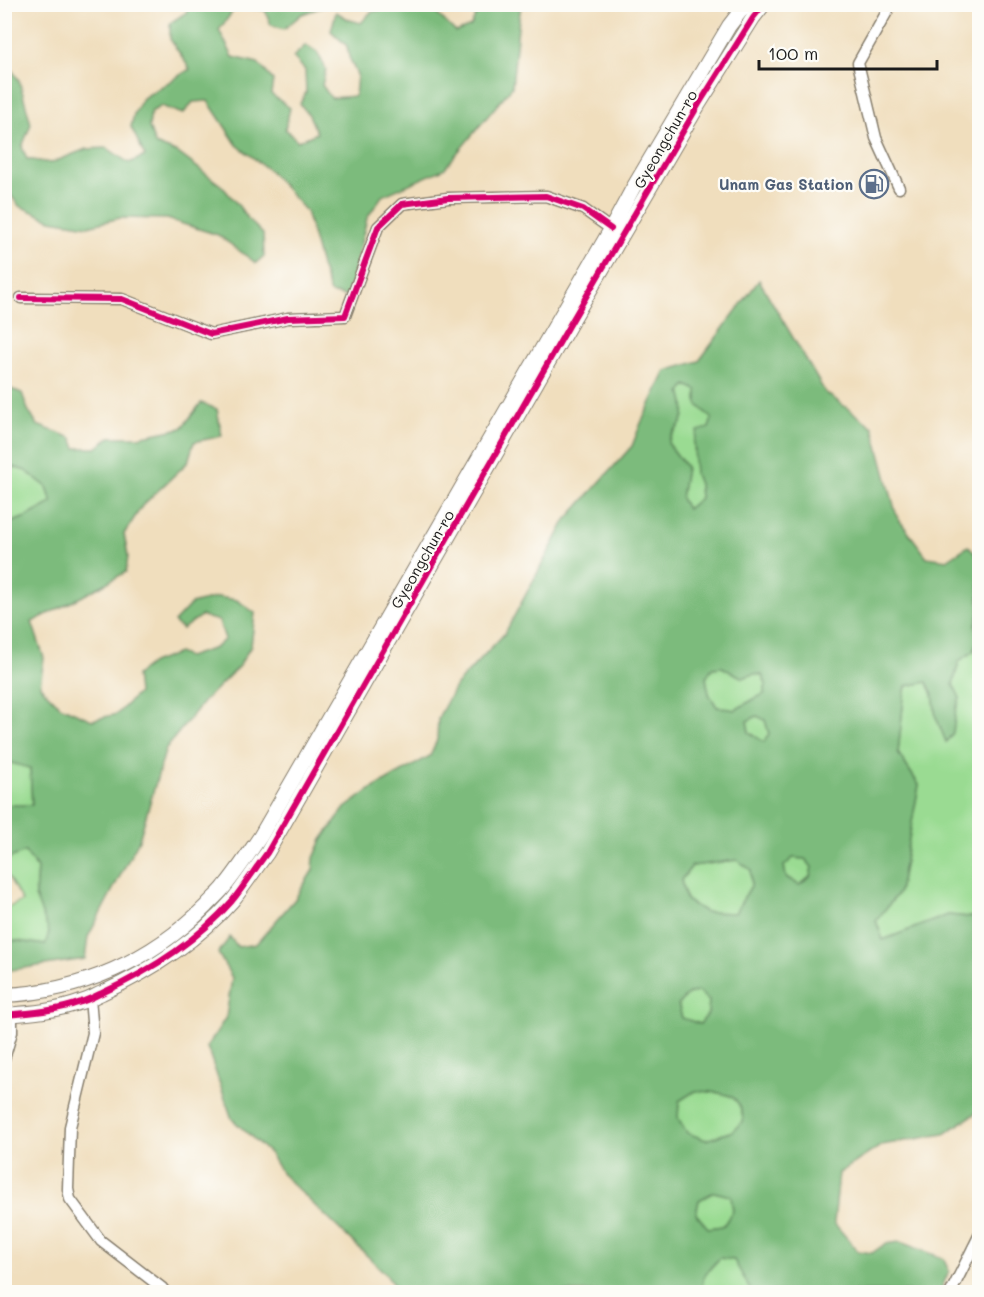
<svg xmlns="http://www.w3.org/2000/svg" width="984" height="1297" font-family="Mali,sans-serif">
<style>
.green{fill:#9adb92;stroke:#5b7c57;stroke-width:1.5}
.forest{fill:#7bbb7c;stroke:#4c6c4c;stroke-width:1.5;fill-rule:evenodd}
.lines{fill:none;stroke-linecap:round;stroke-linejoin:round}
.minor-casing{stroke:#867d6c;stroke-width:13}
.tertiary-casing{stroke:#867d6c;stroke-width:16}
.minor{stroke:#fff;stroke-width:10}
.tertiary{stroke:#fff;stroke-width:14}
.cycleway-casing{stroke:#fdfcf7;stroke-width:10}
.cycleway{stroke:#d6006c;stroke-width:6}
.labels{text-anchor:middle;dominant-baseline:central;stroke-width:4.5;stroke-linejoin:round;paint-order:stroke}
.street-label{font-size:15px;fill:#1c1c1c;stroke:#fdfcf7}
.service-label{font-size:15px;font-weight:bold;fill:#4e5e75;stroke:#fdfcf7;text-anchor:end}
</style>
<rect width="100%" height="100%" fill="#fdfcf7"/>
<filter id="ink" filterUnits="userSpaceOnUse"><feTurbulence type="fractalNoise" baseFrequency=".0167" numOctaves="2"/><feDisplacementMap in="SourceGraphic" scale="12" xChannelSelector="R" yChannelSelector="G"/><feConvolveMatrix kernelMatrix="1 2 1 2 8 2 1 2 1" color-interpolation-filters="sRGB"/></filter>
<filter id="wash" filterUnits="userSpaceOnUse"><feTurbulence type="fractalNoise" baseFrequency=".008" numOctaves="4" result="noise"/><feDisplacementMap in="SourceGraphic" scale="24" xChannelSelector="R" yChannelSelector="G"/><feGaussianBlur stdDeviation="1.35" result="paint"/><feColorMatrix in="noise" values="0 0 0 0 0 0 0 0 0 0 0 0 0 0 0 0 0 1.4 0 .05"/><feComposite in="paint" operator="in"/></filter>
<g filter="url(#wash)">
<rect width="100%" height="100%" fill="#f0debd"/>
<!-- green -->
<g class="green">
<path d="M 686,385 L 697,390 L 705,412 L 712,419 L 709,428 L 694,442 L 695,473 L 699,484 L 700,498 L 687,509 L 681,498 L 686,467 L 668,443 C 672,433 673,434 679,426 C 687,416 685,403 681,392 Z"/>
<polygon points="6,465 26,471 47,487 52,503 26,517 5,525 4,468"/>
<polygon points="979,614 979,918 948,915 883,940 876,920 899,892 919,785 898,753 904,697 906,686 927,682 933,694 936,717 946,741 960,698 953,684 959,661 974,651 975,627"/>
<polygon points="722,667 743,678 753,674 762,675 766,684 764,695 756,698 735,710 717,707 709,694 706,678 712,668"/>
<polygon points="757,716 765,719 769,734 764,742 749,732 747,721"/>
<polygon points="8,762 30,768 32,806 5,805 5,763"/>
<polygon points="25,851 37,868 35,896 50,932 46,945 9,940 5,937 5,909 22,901 5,871 5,860"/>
<polygon points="793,858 805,859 812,867 810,877 799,885 786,877 784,866"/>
<polygon points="737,860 751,870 751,886 735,913 705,912 686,900 681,880 692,866"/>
<polygon points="699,992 709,1001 708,1014 700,1024 682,1018 678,1003 690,993"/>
<path d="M 695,1091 C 720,1092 741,1090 743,1121 L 733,1131 L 706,1140 L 687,1133 L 678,1118 L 679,1101 Z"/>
<polygon points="714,1192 731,1196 733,1211 723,1226 708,1228 696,1214 699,1200"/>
<path d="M 720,1258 L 734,1260 L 752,1291 L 750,1292 L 703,1292 C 699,1277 710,1268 720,1258 Z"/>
</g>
<!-- forest -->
<g class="forest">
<polygon points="186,5 329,5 302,14 284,29 271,25 265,10 236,7 219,30 233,57 258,63 273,80 271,94 290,108 285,129 298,141 317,133 309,115 300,104 306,92 305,70 293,57 306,45 317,52 326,69 322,85 331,98 355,96 357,75 349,57 347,46 331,31 336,12 350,20 361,23 371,12 386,9 385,5 430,5 432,9 456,32 471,26 480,5 521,5 518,27 512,87 444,169 382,196 367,218 348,297 330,293 321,266 306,211 270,171 237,145 208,101 193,102 183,114 161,106 151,112 149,127 155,144 178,153 222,186 238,205 249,220 263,234 264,256 256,263 218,235 167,219 120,218 88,226 51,220 19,206 5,188 4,59 19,80 31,124 22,147 27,159 51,163 86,149 107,148 129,163 145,156 131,127 134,114 143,98 190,69 170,39 170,23 187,12"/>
<path d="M 759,280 L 825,392 L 873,427 L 897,517 L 927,557 L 947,560 L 968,546 L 979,557 L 979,614 L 975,627 L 979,636 L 974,651 L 959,661 L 953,684 L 960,698 L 956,709 L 953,733 L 946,742 L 936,717 L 933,694 L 927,682 L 906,686 L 904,697 L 898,753 L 919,785 L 899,892 L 876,921 L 883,940 L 948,915 L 979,918 L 979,1111 L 944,1134 L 882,1145 L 839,1173 L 834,1223 L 858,1251 L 872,1253 L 885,1244 L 900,1242 L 943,1258 L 949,1271 L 940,1292 L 750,1292 L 751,1291 L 734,1260 L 720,1258 C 710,1268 699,1277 703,1292 L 398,1292 L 385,1273 L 282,1174 L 270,1154 L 232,1119 L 207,1047 L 226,1017 L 232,978 L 218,953 L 230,937 L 238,947 L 256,944 L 295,899 L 313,870 L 314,858 L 322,840 L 345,808 L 370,790 L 430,756 L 437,740 L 438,718 L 456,685 L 505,633 L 566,520 L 632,446 L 641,423 L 666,371 L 699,361 ZM 686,385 L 697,390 L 697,404 L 712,419 L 709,428 L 698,431 L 694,442 L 695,451 L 694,461 L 695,474 L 699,484 L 700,498 L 687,509 L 681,498 L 686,467 L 668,443 C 672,431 672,434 679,426 C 687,416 685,403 681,392 ZM 722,667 L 743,678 L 753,674 L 762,675 L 766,684 L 764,694 L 756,698 L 735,710 L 717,707 L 709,694 L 706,678 L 712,668 ZM 757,716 L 765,720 L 769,734 L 764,742 L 749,732 L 747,721 ZM 793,858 L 805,859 L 812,867 L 810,877 L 799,885 L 786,877 L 784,866 ZM 737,860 L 751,870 L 751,886 L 735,913 L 705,912 L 686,900 L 681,880 L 692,866 ZM 699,992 L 709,1001 L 708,1014 L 700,1024 L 682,1018 L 678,1004 L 690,993 ZM 695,1091 C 720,1092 742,1091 743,1121 L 733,1131 L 706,1140 L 687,1133 L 678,1118 L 679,1101 ZM 714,1192 L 731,1196 L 733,1211 L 723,1226 L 708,1228 L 696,1214 L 699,1200 Z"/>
<polygon points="8,388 22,393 28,410 37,425 72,438 76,448 96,448 110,437 138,437 182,428 201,403 217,409 222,436 194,442 188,462 142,506 124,534 128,556 126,572 81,597 32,622 44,658 40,686 60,706 92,720 117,714 138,693 136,675 152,663 178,653 188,657 215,648 225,639 219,621 201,616 182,629 174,622 191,604 218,597 237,600 255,613 251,646 239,666 204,701 166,748 139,840 88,937 85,959 5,971 5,937 10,940 45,945 49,932 35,896 37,868 25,852 5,860 5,805 32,805 30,768 8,762 5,763 5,525 26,517 52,503 47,487 26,471 7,465 5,468 4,407"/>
</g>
</g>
<g filter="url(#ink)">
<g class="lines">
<!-- minor casing -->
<g class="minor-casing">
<g id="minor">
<polyline points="886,4 888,10 858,63 876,138 899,188"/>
<polyline points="21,298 122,299 211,334 288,318 345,316 378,227 402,204 448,198 546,196 583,209 611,229"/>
<polyline points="90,998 93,1033 70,1127 68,1189 70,1199 101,1241 162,1288 165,1292"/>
<polyline points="4,1059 12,1032 12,1014"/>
<polyline points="951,1292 980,1234"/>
</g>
</g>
<!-- tertiary casing -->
<g class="tertiary-casing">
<g id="tertiary">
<path d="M 4,995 C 81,992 152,960 206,906 C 212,899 220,893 225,886 C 238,870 249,853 260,837 L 611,229 L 633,188 L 729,26 L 746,4"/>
<path d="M 4,1015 C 30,1013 57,1011 81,1002 C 88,1000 95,996 102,993 C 150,971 197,941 232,901 C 244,886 255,869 267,853 L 573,319 L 699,104 L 753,18 L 764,4"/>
</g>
</g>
<!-- minor -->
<use href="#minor" class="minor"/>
<!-- tertiary -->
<use href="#tertiary" class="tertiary"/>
<!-- cycleway casing -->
<g class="cycleway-casing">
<g id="cycleway">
<polyline points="21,298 122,299 211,334 288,318 345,316 378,227 402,204 448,198 546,196 583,209 611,229"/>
<path d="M 4,1015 C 30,1013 57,1011 81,1002 C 88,1000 95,996 102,993 C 150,971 197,941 232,901 C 244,886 255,869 267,853 L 573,319 L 699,104 L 753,18 L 764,4"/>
</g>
</g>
<!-- cycleway -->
<use href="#cycleway" class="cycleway"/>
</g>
</g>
<!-- icons -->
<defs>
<g id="fuel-ring" transform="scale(1.5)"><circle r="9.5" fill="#fdfcf7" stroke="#5c6f8a" stroke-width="1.5"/><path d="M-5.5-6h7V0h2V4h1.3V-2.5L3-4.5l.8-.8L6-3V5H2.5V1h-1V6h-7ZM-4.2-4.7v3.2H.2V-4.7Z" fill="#5c6f8a"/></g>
</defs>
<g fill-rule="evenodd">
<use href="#fuel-ring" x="874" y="184"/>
</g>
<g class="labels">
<!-- street labels -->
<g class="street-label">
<text transform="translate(665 139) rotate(-60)">Gyeongchun-ro</text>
<text transform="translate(422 559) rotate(-60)">Gyeongchun-ro</text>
</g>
<!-- service labels -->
<g class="service-label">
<text x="853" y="184">Unam Gas Station</text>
</g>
</g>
<!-- margin -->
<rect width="984" height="1297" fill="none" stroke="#fdfcf7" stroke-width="24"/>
<!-- scale -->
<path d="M759 60v9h178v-9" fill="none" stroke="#1c1c1c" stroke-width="3"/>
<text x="768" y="60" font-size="18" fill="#1c1c1c" stroke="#fdfcf7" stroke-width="4.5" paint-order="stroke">100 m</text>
</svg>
